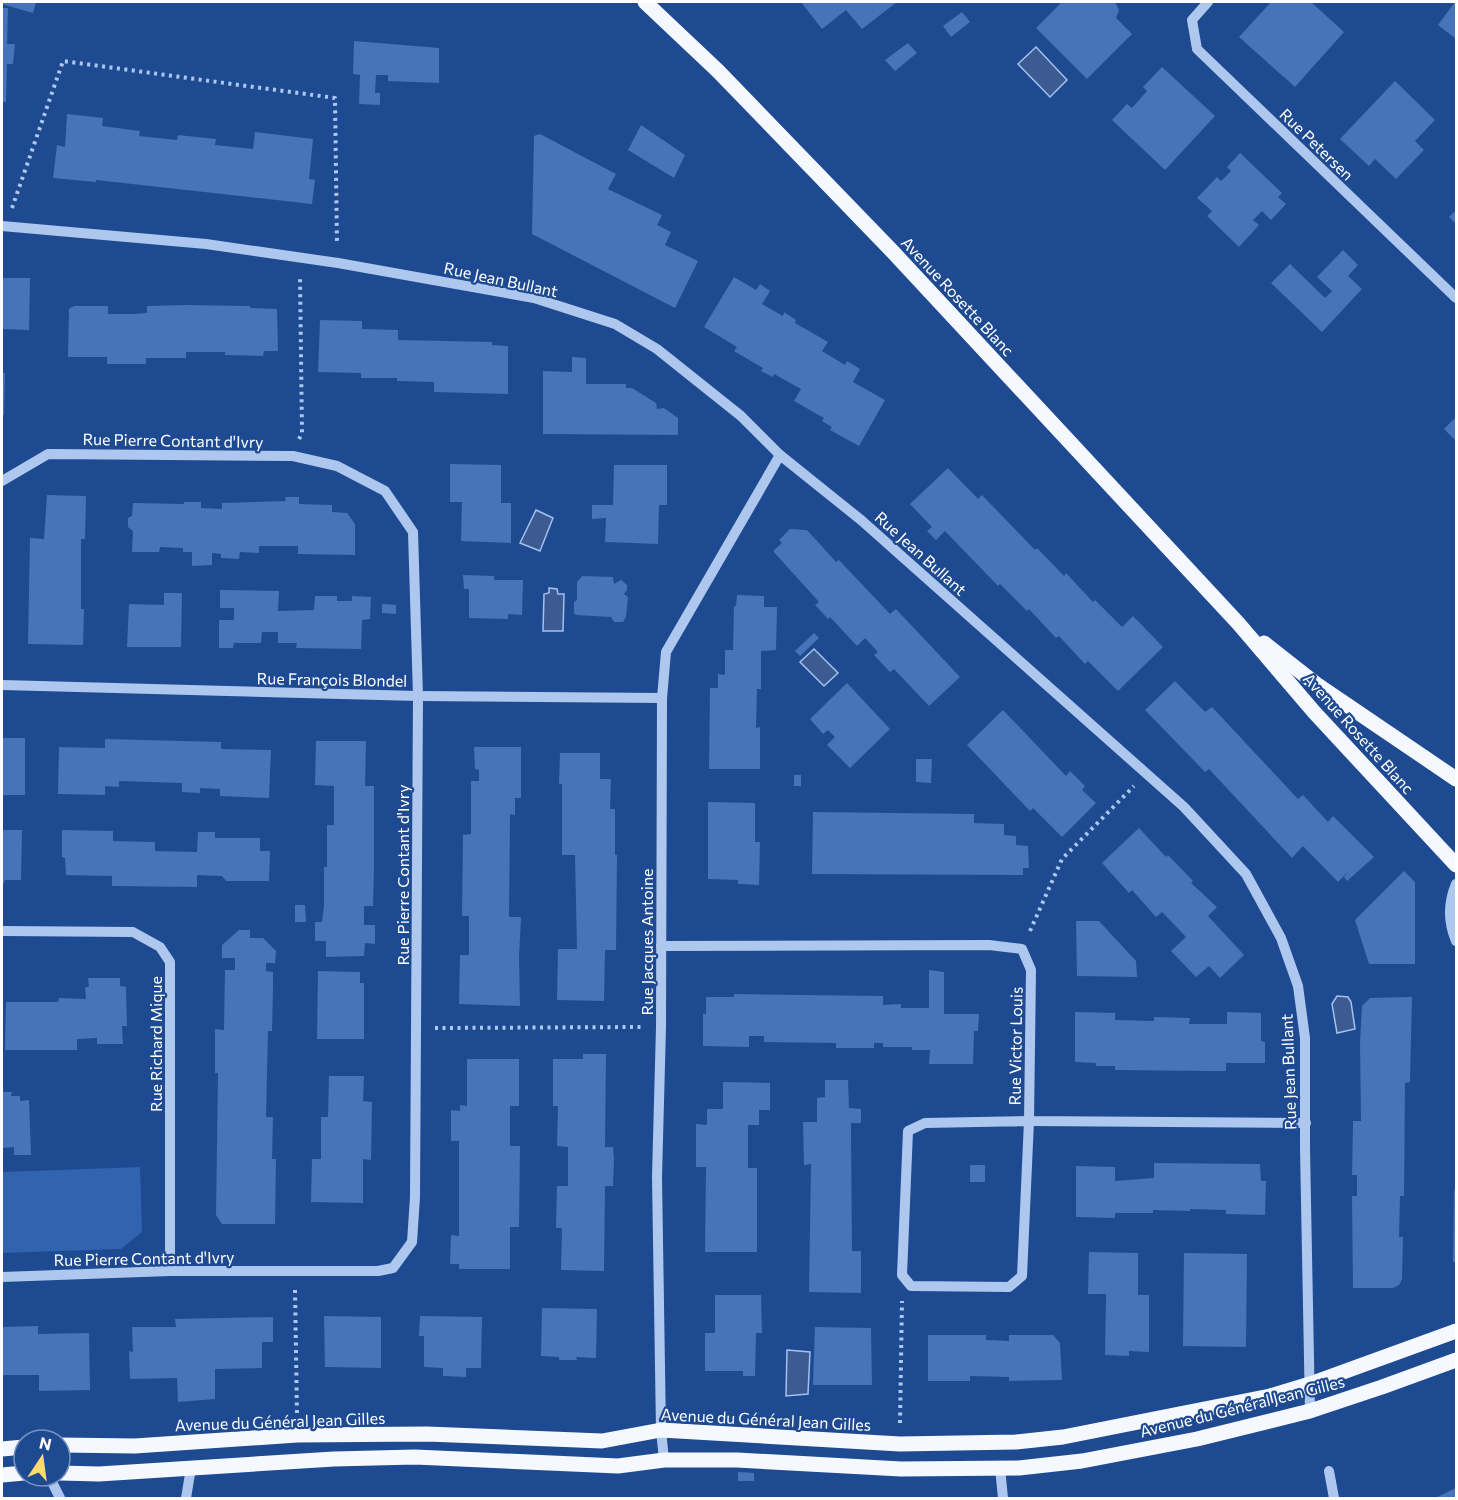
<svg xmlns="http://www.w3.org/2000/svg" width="1458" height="1500" font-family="Commissioner,sans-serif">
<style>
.green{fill:#3163af}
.water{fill:#3c5b90;stroke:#a2c1ef;stroke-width:1.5}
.building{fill:#4673b9}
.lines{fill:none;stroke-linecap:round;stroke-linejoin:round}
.path{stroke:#aec7ee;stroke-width:4;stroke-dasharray:3 4.5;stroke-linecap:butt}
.minor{stroke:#aec7ee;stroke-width:10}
.major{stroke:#f5f8ff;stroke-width:15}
.labels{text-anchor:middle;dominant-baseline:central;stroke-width:4.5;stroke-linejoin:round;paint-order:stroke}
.street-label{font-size:16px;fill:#fff;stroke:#1e4a91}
</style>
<rect width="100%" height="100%" fill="#1e4a91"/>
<!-- green -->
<polygon class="green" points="140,1167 142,1232 121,1249 2,1253 2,1172"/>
<!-- water -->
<g class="water">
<polygon points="1036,47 1067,80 1050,97 1018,64"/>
<polygon points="536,510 553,518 540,551 520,543"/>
<polygon points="549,588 557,589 558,594 564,594 563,631 543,631 544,594 549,593"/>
<polygon points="814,649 838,673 824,686 800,662"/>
<polygon points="1337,996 1348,997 1351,1002 1355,1029 1337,1033 1332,1004"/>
<polygon points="787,1350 810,1352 808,1394 786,1396"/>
</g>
<!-- building -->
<g class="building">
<polygon points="2,2 36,2 33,13 2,4"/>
<polygon points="801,2 897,2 862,29 846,10 822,29"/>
<polygon points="1062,2 1115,2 1119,10 1116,18 1132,34 1087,79 1036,28"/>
<polygon points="1271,2 1311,2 1344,32 1295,87 1239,37"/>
<polygon points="1455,2 1456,2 1456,39 1438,25"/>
<polygon points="2,8 8,8 7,44 15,44 13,64 7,64 6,102 2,102"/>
<polygon points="962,12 970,22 951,37 943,26"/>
<polygon points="354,41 439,48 439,83 388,81 388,75 376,75 375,93 380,93 380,105 359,104 360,75 353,74"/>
<polygon points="908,43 917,53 895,71 885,60"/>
<polygon points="1162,67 1215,116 1165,170 1112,120 1127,104 1132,108 1147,91 1143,87"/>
<polygon points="1395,81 1435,120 1415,141 1424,150 1396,179 1375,159 1369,166 1340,139"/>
<polygon points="67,114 103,118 102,126 140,131 139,136 177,140 178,135 216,139 215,145 253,149 255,132 313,139 309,179 315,180 312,204 96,180 96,182 53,178 57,145 65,147"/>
<polygon points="641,125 685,155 674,178 628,150"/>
<polygon points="540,134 616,174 608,189 662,215 657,225 671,232 665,245 698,261 675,308 532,234 534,136"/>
<polygon points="1240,153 1282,193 1278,197 1286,204 1271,220 1262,211 1253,220 1259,225 1239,247 1207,216 1212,211 1197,198 1217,177 1221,181 1231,171 1227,167"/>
<polygon points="1456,210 1456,224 1449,217"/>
<polygon points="1343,250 1358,265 1348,276 1362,289 1322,332 1271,283 1290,264 1325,298 1332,291 1317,277"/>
<polygon points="734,277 756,290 760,284 770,291 762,304 783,316 784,312 796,320 795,323 828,342 822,351 845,365 847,361 860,369 853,382 885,400 859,446 830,430 832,427 822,421 824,418 794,401 801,389 774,374 773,377 761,371 763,368 734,351 737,347 704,327"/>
<polygon points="2,278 30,278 29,330 2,329"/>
<polygon points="187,305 250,306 250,308 277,309 278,351 264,351 263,356 225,355 225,352 186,352 186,358 146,358 146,364 107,364 107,357 68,357 69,309 74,306 108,306 108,314 134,314 147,313 147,306"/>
<polygon points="320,320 362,321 362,329 398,330 398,340 492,342 492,345 508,346 508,394 434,392 434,382 397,381 397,378 361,378 361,373 318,372"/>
<polygon points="572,357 586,358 586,384 626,384 626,388 632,388 656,403 657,409 664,408 678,418 678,435 543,434 543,371 572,372"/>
<polygon points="2,373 5,373 4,415 2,415"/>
<polygon points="1456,417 1456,441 1444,429"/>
<polygon points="450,464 501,465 501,503 511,503 511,543 461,541 462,502 450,502"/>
<polygon points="614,465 667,465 667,505 659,505 658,544 605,542 606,518 592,519 592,505 613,505"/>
<polygon points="948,468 978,499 982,495 1035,550 1037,548 1064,576 1066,573 1093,602 1095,600 1122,627 1133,616 1163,647 1118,691 1088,661 1085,664 1059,636 1056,638 1029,609 1027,611 1000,584 998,586 945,531 936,540 927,531 932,527 910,504"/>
<polygon points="47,495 86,496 85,539 81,539 81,609 84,609 83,645 28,644 30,538 44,539"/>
<polygon points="285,497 299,497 299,504 332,505 332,512 347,513 355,524 355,555 298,554 298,546 259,546 259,553 240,552 239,559 221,558 221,554 212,553 212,565 192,566 192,552 183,552 183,548 160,547 159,552 132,552 133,531 128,527 128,518 132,516 133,503 184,504 184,502 201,502 201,508 222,509 222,503 286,501"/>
<polygon points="790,529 807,530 836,562 839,560 890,614 896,609 960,677 929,706 894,669 890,672 874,655 878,652 865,638 857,646 830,617 828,619 815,605 819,602 773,551 782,543 779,540"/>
<polygon points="463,575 494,576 494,580 523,580 522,615 508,614 508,619 469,618 469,589 464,589"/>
<polygon points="582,576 613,577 614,584 621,580 627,585 627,590 624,594 628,597 626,617 623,622 614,622 611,617 576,615 574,613 574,602 577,600 577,582"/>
<polygon points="220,590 279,591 278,611 314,610 315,596 337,596 337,601 352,601 352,596 371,597 370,619 362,620 361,649 296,648 297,643 278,643 278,632 262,632 261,643 234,643 233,648 219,648 219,620 234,620 234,608 220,608"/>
<polygon points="164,593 182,593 181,647 127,647 129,604 164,605"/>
<polygon points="737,595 764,596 764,607 777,607 776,650 761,651 761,689 757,689 756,728 760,727 760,769 709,769 710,688 718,688 718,674 725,675 725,650 733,650 734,606 736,606"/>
<polygon points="382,604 396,605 396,614 382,613"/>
<polygon points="814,633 819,638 800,656 795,651"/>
<polygon points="1175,681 1205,712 1212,707 1298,799 1303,795 1328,822 1333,816 1374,857 1347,881 1344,877 1350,870 1338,882 1303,846 1292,858 1209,769 1205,772 1145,710"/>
<polygon points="847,683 890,729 850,768 827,745 835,737 828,730 823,734 810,719"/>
<polygon points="1003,710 1066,776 1070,771 1085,786 1082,790 1096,803 1062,837 1033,808 1030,811 967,745"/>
<rect x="2" y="738" width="23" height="57"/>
<polygon points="105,739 221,742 221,749 271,750 269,798 220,796 220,789 200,788 200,793 182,792 182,783 119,781 119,787 105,786 105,795 58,794 59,747 105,748"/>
<polygon points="316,741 366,741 365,786 374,786 374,867 373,906 364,906 364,925 375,925 375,944 365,943 364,956 326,957 326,941 315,941 315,922 322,922 324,906 324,867 327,867 327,825 334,825 334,786 315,785"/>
<polygon points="474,747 521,747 521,798 515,798 515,815 510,814 509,917 521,917 519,957 520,1006 459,1004 460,955 469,955 469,916 462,916 463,835 471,834 471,781 479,781 479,770 475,769"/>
<polygon points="560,753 600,753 600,779 611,779 610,809 615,809 615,855 617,855 616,950 605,950 604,1001 557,1000 558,949 577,949 575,855 562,855 562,784 559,784"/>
<polygon points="916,759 932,759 931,783 916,782"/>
<rect x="794" y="775" width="7" height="11"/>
<polygon points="708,802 755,803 755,842 760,842 759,885 738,884 738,880 708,879"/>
<polygon points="813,812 974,814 974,823 1004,824 1004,835 1016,836 1016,845 1028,846 1029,868 1023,868 1023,875 812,874"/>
<polygon points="1139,828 1166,857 1168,855 1193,881 1191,883 1217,907 1208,916 1244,955 1220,978 1209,966 1196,977 1171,951 1186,937 1162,912 1156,917 1132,890 1129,893 1102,863"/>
<polygon points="2,830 22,830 21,880 5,880 2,886"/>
<polygon points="62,830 113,831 113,841 155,842 155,851 197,852 198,832 215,832 215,838 260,838 260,851 270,851 269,881 226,881 222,876 197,875 197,887 112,886 112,876 66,875 65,858 62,857"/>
<polygon points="1404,871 1415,882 1415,964 1369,964 1355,920"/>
<polygon points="295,905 305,905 306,922 295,922"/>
<polygon points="1076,921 1099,921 1136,961 1137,977 1077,976"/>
<polygon points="239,930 250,930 250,938 263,938 276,951 275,963 266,963 266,971 273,972 273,989 272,1031 268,1031 266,1117 273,1117 272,1159 276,1159 275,1224 222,1224 216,1215 218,1073 215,1073 215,1029 224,1030 225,970 235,970 235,958 222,958 222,945"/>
<polygon points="929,970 944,972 944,1014 979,1014 978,1031 974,1031 973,1064 929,1064 930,1050 912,1050 912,1047 883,1047 883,1043 874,1043 874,1048 836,1048 836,1043 764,1042 764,1036 749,1036 749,1047 703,1046 703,1014 706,1014 706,997 734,997 734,994 883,996 883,1005 901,1004 901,1008 929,1008"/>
<polygon points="318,971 360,972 360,983 364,983 364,1039 317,1039"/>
<polygon points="88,978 120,978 120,986 126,987 127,1026 122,1026 123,1044 97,1044 97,1038 77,1039 77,1050 5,1050 6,1002 58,1002 59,998 86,999 85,987 89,987"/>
<polygon points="1412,997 1410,1082 1405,1083 1404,1196 1400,1196 1399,1237 1403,1237 1402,1279 1399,1285 1393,1288 1353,1288 1352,1196 1357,1196 1357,1175 1352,1175 1353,1125 1353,1121 1361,1121 1360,1044 1362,1006 1370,998"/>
<polygon points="1075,1012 1115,1013 1115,1020 1154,1021 1154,1017 1190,1018 1189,1024 1227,1024 1227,1012 1261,1013 1261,1041 1265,1042 1265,1063 1226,1063 1226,1071 1207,1071 1115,1070 1115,1066 1096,1066 1096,1063 1075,1062"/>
<polygon points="583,1054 606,1054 605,1147 613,1147 614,1159 613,1186 605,1186 604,1271 561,1270 562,1228 556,1228 557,1186 568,1186 568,1147 557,1146 558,1106 553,1106 553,1059 583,1059"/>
<polygon points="467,1059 519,1059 519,1106 510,1106 510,1146 520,1146 519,1227 510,1227 510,1269 459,1269 459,1264 450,1264 451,1235 459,1236 459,1141 451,1141 451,1110 460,1111 460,1105 467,1106"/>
<polygon points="329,1076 364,1076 363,1101 372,1102 371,1160 363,1159 363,1203 311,1202 312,1159 321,1159 321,1117 328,1117"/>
<polygon points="825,1080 848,1080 849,1108 861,1109 861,1123 851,1123 851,1134 852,1251 861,1251 861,1293 809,1292 811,1164 804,1165 803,1122 817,1122 817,1098 825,1097"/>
<polygon points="723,1082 770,1083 770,1110 759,1110 759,1125 748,1125 748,1168 757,1168 757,1252 705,1252 706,1167 696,1167 696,1124 707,1125 707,1109 723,1109"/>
<polygon points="2,1092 12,1092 11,1096 20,1096 20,1101 29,1100 31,1155 14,1155 14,1147 2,1148"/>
<polygon points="1154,1163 1260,1164 1261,1181 1266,1181 1265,1215 1226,1214 1226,1210 1190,1209 1190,1211 1153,1210 1153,1213 1115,1213 1115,1218 1076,1217 1076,1166 1115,1167 1115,1181 1154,1178"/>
<rect x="970" y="1165" width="15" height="17"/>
<polygon points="1454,1190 1456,1190 1456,1262 1453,1262"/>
<polygon points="1089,1252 1138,1253 1138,1295 1149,1295 1149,1352 1129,1351 1129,1356 1105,1355 1106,1294 1088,1294"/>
<polygon points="1184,1253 1247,1254 1246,1347 1183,1346"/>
<polygon points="715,1295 761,1295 762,1333 756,1333 755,1376 743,1376 743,1371 705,1371 705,1333 715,1333"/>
<polygon points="542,1308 597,1309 596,1358 576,1357 577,1360 559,1360 559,1357 541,1356"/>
<polygon points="324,1316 381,1317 381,1368 325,1367"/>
<polygon points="420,1316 482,1317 481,1368 466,1368 466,1377 443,1376 443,1368 424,1367 424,1336 419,1336"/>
<polygon points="273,1317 273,1342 262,1342 262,1368 215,1369 215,1399 178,1402 177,1378 130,1379 129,1351 133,1352 132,1327 176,1327 175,1319"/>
<polygon points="38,1326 38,1334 89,1333 90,1390 39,1391 39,1375 2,1375 2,1327"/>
<polygon points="815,1327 871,1328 872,1385 813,1385"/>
<polygon points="928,1335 986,1335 986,1340 1009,1341 1009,1335 1053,1335 1060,1343 1062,1380 1009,1381 1009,1377 970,1376 970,1381 928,1381"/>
<polygon points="738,1472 754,1473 754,1481 738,1481"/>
<polygon points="1456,1488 1456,1498 1435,1498"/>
</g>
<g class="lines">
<!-- path -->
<g class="path">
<polyline points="12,208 63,61 335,98 337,245"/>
<polyline points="299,439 302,433 300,276"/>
<polyline points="1030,931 1062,859 1134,786"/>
<polyline points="435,1028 643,1027"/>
<polyline points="295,1290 297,1415"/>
<polyline points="900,1423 902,1301"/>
</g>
<!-- minor -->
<g class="minor">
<polyline points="1208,2 1192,20 1197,49 1456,298"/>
<polyline points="2,226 206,244 338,263 534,298 615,324 657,349 741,416 780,455 861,520 1184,807 1246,874 1281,938 1298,986 1305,1038 1305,1148 1310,1411"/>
<polyline points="2,481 48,454 293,456 337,466 385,491 413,532 418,696 415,1197 412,1242 393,1268 378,1271 170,1271 2,1277"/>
<polyline points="2,685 418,696 662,698"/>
<path d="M 1456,884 C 1448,903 1448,922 1456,941"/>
<polyline points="2,931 133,932 160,947 170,962 170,1271"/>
<polyline points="661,946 989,945 1022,949 1031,970 1029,1121 1306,1123"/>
<polygon points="1029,1121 1022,1276 1009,1287 911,1286 902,1275 908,1131 925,1123"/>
<polyline points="664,1460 661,1430 657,1177 661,1027 662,698 666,652 780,455"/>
<polyline points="1000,1468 1003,1498"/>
<polyline points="1329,1471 1334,1498"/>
<polyline points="49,1476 60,1498"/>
<polyline points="186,1498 191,1468"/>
</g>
<!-- major -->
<g class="major">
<polyline points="645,2 718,71 893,252 1238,623 1314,712 1456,865"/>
<polyline points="1264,643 1316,684 1456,779"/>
<polyline points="60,1445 135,1446 297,1435 427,1434 602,1441 661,1430 900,1444 1016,1442 1063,1437 1270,1396 1310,1384 1456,1331"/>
<polyline points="2,1449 24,1447"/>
<polyline points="60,1473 99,1474 334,1459 415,1457 618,1466 664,1460 737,1460 901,1469 1019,1468 1082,1461 1197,1439 1310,1411 1382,1387 1456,1360"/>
<polyline points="2,1475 24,1473"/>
</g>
</g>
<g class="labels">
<!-- street labels -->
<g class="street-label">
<text transform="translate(1317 144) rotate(44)">Rue Petersen</text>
<text transform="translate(501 279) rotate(12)">Rue Jean Bullant</text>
<text transform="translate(958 296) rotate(47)">Avenue Rosette Blanc</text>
<text transform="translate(173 440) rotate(1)">Rue Pierre Contant d'Ivry</text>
<text transform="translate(921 553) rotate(42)">Rue Jean Bullant</text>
<text transform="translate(332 679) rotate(1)">Rue François Blondel</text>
<text transform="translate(1359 733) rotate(48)">Avenue Rosette Blanc</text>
<text transform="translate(402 875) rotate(-90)">Rue Pierre Contant d'Ivry</text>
<text transform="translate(646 942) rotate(-90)">Rue Jacques Antoine</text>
<text transform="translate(155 1044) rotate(-90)">Rue Richard Mique</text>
<text transform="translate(1015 1046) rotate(-89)">Rue Victor Louis</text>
<text transform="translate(1288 1072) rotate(-92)">Rue Jean Bullant</text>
<text transform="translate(144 1258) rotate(-1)">Rue Pierre Contant d'Ivry</text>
<text transform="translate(1242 1406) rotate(-14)">Avenue du Général Jean Gilles</text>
<text transform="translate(766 1419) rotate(3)">Avenue du Général Jean Gilles</text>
<text transform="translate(280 1421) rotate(-2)">Avenue du Général Jean Gilles</text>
</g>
</g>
<!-- border -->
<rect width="1458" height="1500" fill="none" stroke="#ffffff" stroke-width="6"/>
<!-- north arrow -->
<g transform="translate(42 1458) rotate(13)"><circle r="28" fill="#1e4a91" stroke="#7892bd" stroke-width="1.5"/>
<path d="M0-4.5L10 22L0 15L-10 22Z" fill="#fddb6d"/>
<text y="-9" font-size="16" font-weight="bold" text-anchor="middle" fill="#ffffff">N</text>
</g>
</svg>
